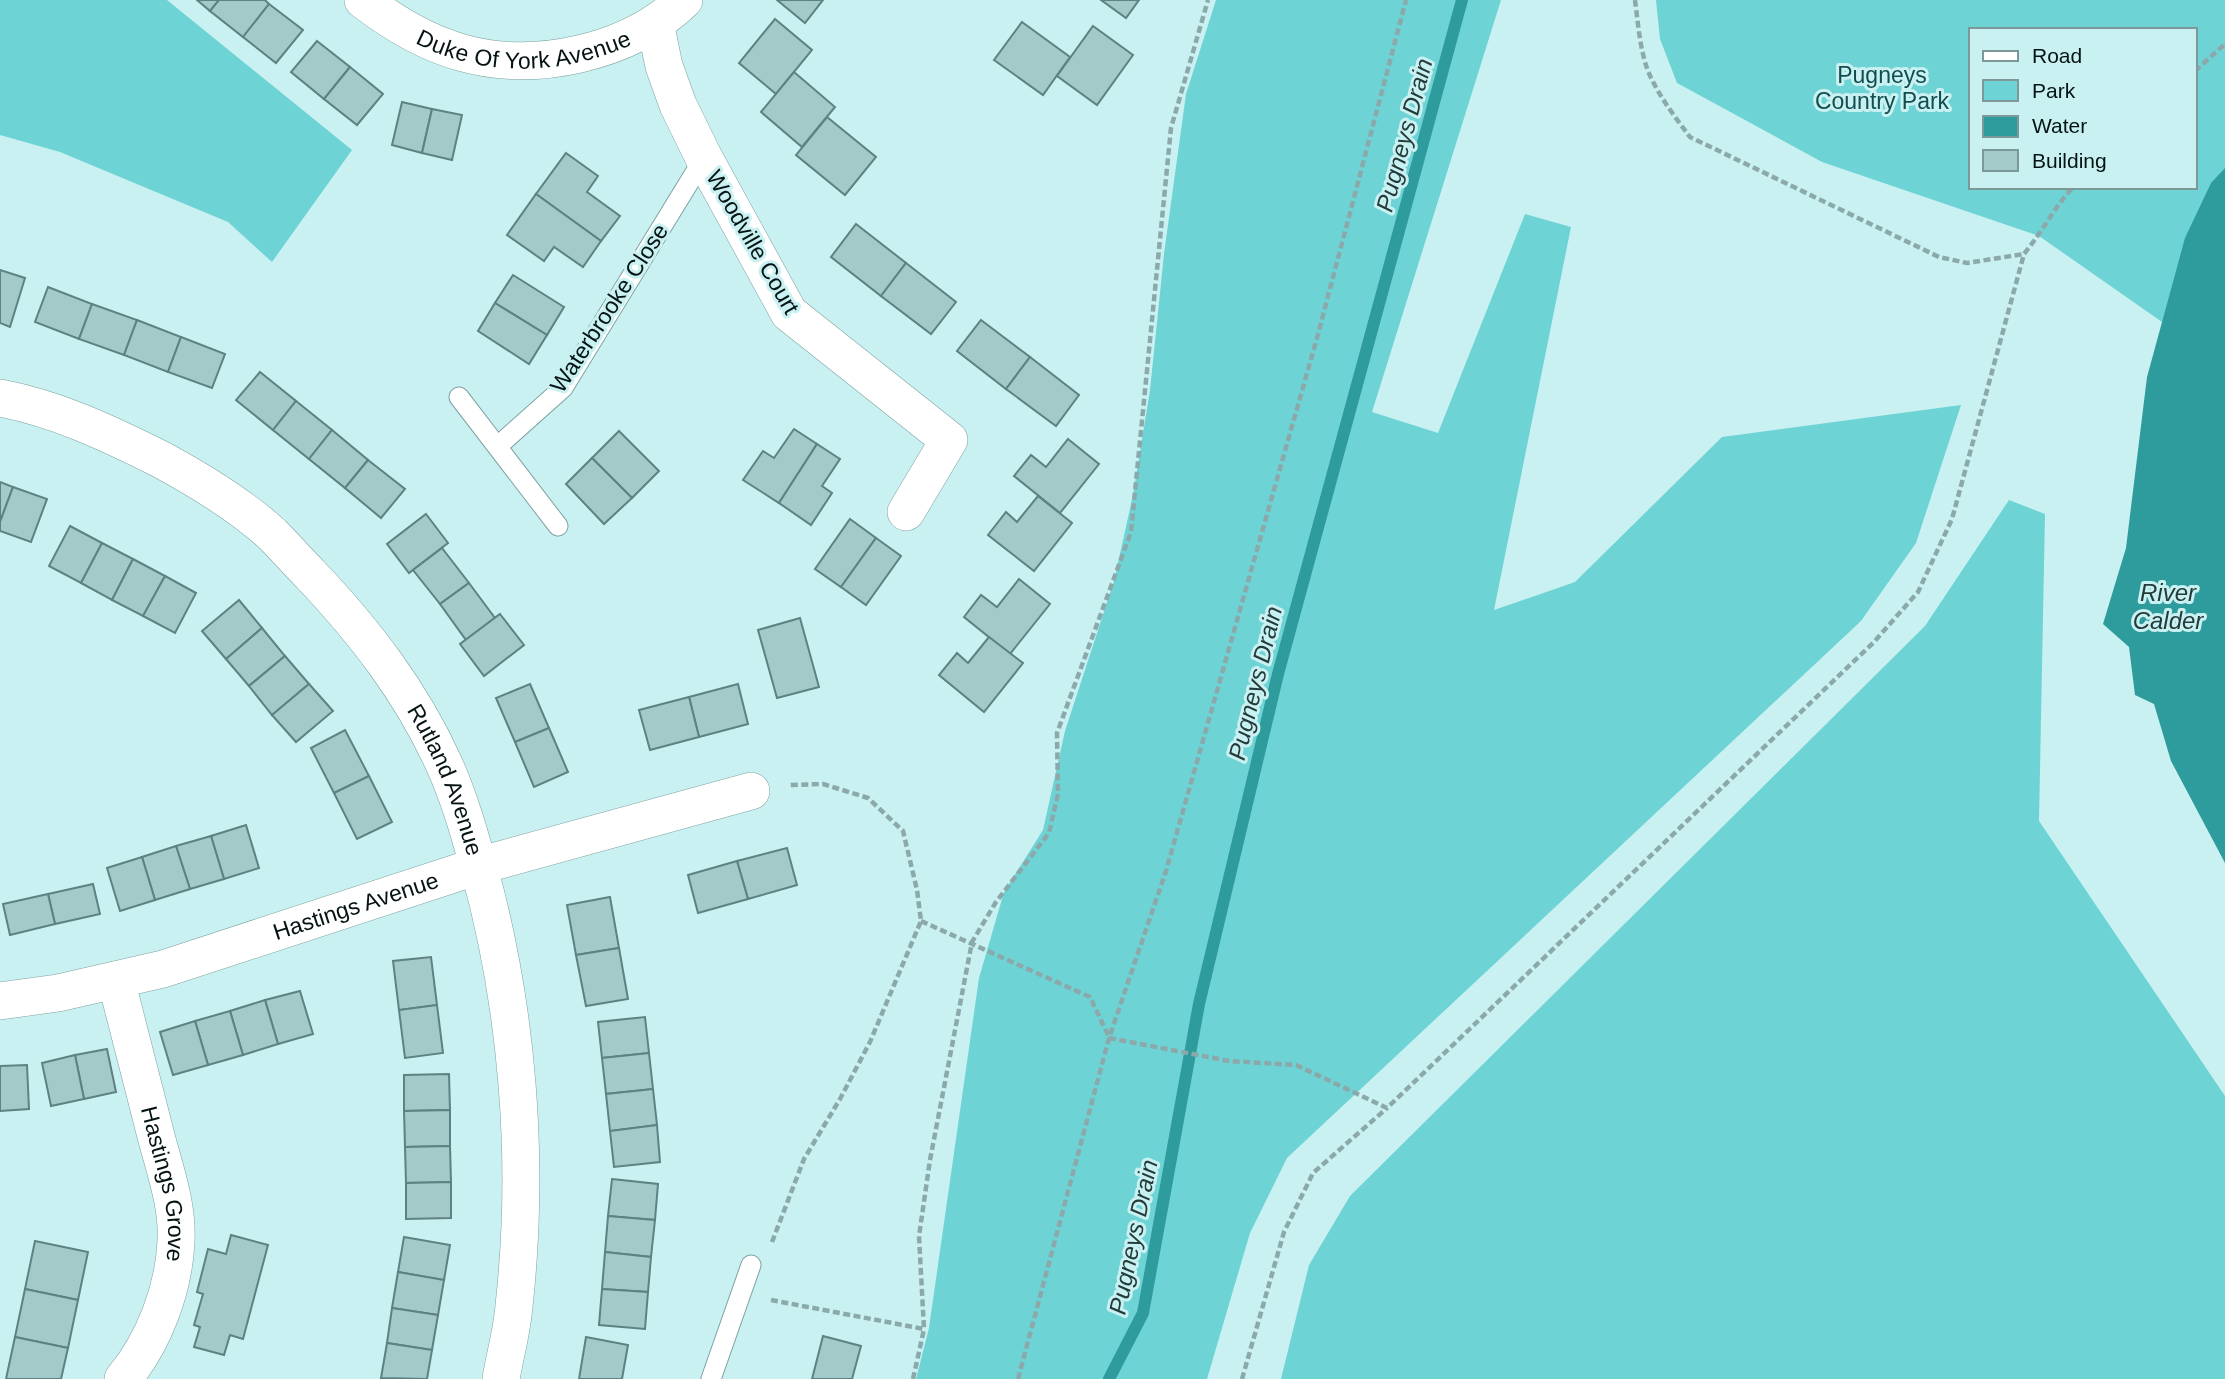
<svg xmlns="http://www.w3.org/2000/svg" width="2225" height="1379" font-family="Arial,sans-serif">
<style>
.green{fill:#6ed3d5;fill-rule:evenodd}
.water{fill:#2e9b9d}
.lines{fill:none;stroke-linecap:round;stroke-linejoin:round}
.stream{stroke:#2e9b9d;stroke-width:12}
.building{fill:#a4c9c9;stroke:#5e8182;stroke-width:2}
.lane-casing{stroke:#7ea2a2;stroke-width:21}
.street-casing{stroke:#7ea2a2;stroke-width:38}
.path{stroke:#8ba9aa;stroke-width:4.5;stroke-dasharray:7 3.5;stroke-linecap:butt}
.lane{stroke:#fff;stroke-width:19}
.street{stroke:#fff;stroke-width:37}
.labels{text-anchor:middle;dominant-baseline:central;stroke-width:6;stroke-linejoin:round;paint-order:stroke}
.street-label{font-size:23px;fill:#061314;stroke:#caf1f1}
.park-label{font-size:23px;fill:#114e50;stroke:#caf1f1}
.water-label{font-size:24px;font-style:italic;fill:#233b3b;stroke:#caf1f1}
</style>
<rect width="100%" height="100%" fill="#caf1f1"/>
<!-- green -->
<g class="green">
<polygon points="0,0 167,0 352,150 272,262 228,222 60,152 0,135"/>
<polygon points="1216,0 1501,0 1372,412 1438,433 1525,214 1571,227 1494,610 1575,582 1722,437 1961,405 1916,543 1861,621 1287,1158 1250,1233 1207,1379 916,1379 929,1328 979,978 1004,892 1043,830 1065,731 1114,581 1133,495 1150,390 1164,254 1186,94"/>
<path d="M 1656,0 L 2225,0 L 2225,366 L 2039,236 L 1822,162 L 1677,83 L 1660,39 ZM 1971,30 L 2195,30 L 2195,187 L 1971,187 Z"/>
<polygon points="2009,500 2045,514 2039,821 2225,1096 2225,1379 1281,1379 1309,1265 1350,1196 1925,626"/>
</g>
<!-- water -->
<polygon class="water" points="2225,168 2225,863 2171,761 2154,704 2135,695 2129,647 2103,624 2126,548 2147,377 2185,238 2211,183"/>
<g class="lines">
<!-- stream -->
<polyline class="stream" points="1109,1379 1143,1313 1199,1004 1278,674 1462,0"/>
</g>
<!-- building -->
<g class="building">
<polygon points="197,0 219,0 210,11"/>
<polygon points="219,0 265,0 269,4 243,37 210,11"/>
<polygon points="777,0 823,0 805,23"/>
<polygon points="1101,0 1139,0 1126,18"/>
<polygon points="269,4 303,30 276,63 243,37"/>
<polygon points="775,19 812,50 776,94 739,63"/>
<polygon points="1022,22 1070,57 1043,95 994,60"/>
<polygon points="1093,26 1133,55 1097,105 1057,76"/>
<polygon points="317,41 350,67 324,99 291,72"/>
<polygon points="350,67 383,94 357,125 324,99"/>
<polygon points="794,72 835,107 802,147 761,112"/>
<polygon points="402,102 432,109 422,153 392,145"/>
<polygon points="432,109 462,115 452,160 422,153"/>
<polygon points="827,117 876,157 845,195 796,155"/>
<polygon points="566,153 598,176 587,192 620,216 601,241 536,194"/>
<polygon points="536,194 601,241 583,267 554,247 544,261 507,235"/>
<polygon points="856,224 906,263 881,296 831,257"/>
<polygon points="906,263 956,302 931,334 881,296"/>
<polygon points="0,270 25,278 10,327 0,323"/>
<polygon points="513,275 564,307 547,335 495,303"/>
<polygon points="48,287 92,304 79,339 35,322"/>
<polygon points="495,303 547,335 529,364 478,331"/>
<polygon points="92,304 137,320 124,355 79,339"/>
<polygon points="137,320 181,337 168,372 124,355"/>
<polygon points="981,320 1030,357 1006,389 957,351"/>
<polygon points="181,337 225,354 212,388 168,372"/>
<polygon points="1030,357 1079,395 1056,426 1006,389"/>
<polygon points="260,372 296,401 273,430 236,400"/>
<polygon points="296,401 332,430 309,459 273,430"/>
<polygon points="794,429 817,444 779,503 743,480 763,451 774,458"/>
<polygon points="332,430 368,460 345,488 309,459"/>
<polygon points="619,431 659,471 632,498 592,458"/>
<polygon points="1068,439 1099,464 1060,513 1014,476 1031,455 1046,467"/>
<polygon points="817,444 840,459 822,486 832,493 811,525 779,503"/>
<polygon points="592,458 632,498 604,524 566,484"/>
<polygon points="368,460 405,489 381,518 345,488"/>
<polygon points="0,482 13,487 0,522"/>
<polygon points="13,487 47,499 31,542 0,531 0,522"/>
<polygon points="1038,496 1072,523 1034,571 988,535 1006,512 1017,522"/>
<polygon points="426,514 448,543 409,573 387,544"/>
<polygon points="850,519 876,538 841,587 815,569"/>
<polygon points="70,526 102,543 81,583 49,566"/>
<polygon points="876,538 901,556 866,605 841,587"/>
<polygon points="102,543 133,559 112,600 81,583"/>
<polygon points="442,548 469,583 440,604 413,570"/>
<polygon points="133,559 165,576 143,616 112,600"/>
<polygon points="165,576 196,593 175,633 143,616"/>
<polygon points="1019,579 1050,604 1010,654 964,617 981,595 997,607"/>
<polygon points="469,583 495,618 466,640 440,604"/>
<polygon points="239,600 262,628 226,659 202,631"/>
<polygon points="500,614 524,645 484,676 460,644"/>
<polygon points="800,618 819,687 777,698 758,630"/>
<polygon points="262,628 285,656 249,686 226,659"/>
<polygon points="989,637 1023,663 984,712 939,675 957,653 968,663"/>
<polygon points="285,656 309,684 272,715 249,686"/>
<polygon points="309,684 333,711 296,742 272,715"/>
<polygon points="530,684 549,728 515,742 496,698"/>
<polygon points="738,684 748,724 699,737 689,697"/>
<polygon points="689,697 699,737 650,750 639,710"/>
<polygon points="549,728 568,772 534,787 515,742"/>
<polygon points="345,730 369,776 334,793 311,748"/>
<polygon points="369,776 392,822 357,839 334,793"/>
<polygon points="246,825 259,868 224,879 211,836"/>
<polygon points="211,836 224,879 190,889 176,846"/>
<polygon points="176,846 190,889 155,900 142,857"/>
<polygon points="787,848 797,885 748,899 737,861"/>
<polygon points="142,857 155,900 120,911 107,868"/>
<polygon points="737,861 748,899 698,913 688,875"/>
<polygon points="93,884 100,914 55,924 48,894"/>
<polygon points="48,894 55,924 10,935 3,904"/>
<polygon points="610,897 619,948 576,955 567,905"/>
<polygon points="619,948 628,999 586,1006 576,955"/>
<polygon points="431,957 437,1005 399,1010 393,961"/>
<polygon points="300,991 313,1034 278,1044 265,1000"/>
<polygon points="265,1000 278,1044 243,1055 230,1011"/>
<polygon points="437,1005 443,1053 405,1058 399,1010"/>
<polygon points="230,1011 243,1055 208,1065 195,1021"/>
<polygon points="645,1017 649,1053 602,1058 598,1022"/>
<polygon points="195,1021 208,1065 173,1075 160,1032"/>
<polygon points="107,1049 116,1092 84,1099 75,1055"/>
<polygon points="649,1053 653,1089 606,1094 602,1058"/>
<polygon points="75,1055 84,1099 51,1106 42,1063"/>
<polygon points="27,1065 29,1109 0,1111 0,1066"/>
<polygon points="449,1074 450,1110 404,1111 404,1075"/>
<polygon points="653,1089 657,1125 610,1131 606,1094"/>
<polygon points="450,1110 450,1146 405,1147 404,1111"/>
<polygon points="657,1125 660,1162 614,1167 610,1131"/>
<polygon points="450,1146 451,1182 406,1183 405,1147"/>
<polygon points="612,1179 658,1184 655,1220 608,1216"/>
<polygon points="451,1182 451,1218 406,1219 406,1183"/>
<polygon points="608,1216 655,1220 651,1257 605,1252"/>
<polygon points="231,1235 268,1245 243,1339 230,1335 224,1355 194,1347 200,1327 194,1325 203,1294 197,1292 208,1249 226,1254"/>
<polygon points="404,1237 450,1245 444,1280 398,1272"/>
<polygon points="35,1241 88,1252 78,1300 25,1289"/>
<polygon points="605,1252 651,1257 648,1292 602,1289"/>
<polygon points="398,1272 444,1280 438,1315 392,1308"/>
<polygon points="25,1289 78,1300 68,1348 15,1337"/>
<polygon points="602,1289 648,1292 645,1329 599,1325"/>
<polygon points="392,1308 438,1315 432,1350 387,1343"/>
<polygon points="823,1336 861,1346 852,1379 812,1379"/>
<polygon points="15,1337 68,1348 61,1379 6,1379"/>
<polygon points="586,1337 628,1345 622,1379 579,1379"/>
<polygon points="387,1343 432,1350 427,1379 381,1378"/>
</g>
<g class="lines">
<!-- lane casing -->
<g class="lane-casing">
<g id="lane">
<polyline points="459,397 558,526"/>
<polyline points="498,446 563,388 704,158"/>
<polyline points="711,1379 751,1265"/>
</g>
</g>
<!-- street casing -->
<g class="street-casing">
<g id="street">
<path id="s1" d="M 363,0 C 393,23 426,43 463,53 C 535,73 629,53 684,0"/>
<polyline points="655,23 664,66 678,105 704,158 789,313 949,440 906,512"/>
<path id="s2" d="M 0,398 C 57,409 108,433 160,459 C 199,480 239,504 272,534 C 285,547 297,561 310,574 C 364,631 411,691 444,764 C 459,797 469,832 479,868 C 518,1009 530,1161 514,1306 C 512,1331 505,1355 501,1379"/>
<path id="s3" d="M 116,980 C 129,1032 143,1084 156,1136 C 165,1170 178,1206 176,1241 C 174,1289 154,1342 123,1379"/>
<path id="s4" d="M 0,1001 L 58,993 L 163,969 L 478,866 L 751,791"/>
</g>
</g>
<!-- path -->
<g class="path">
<path d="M 1635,0 C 1638,23 1640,50 1648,71 C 1658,95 1675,117 1690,137 L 1939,257 L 1967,263 L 2024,254"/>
<polyline points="2195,71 2225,44"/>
<polyline points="921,921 1090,997 1109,1037"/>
<path d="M 1109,1038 L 1229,1061 L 1296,1065 L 1387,1108 L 1874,642 L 1918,592 L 1952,519 L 2024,254 C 2042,232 2054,208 2073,187"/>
<polyline points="772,1242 804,1159 840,1099 870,1042 921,921 917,890 903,831 868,798 823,784 789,785"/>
<polyline points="771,1300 924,1329 919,1236 930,1160 972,942 996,902 1049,833 1058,794 1057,733 1131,532 1171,128 1208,0"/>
<polyline points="913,1379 924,1329"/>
<polyline points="1018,1379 1109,1038 1166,871 1317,338 1406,0"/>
<polyline points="1242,1379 1284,1232 1313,1173 1387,1108"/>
</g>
<!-- lane -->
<use href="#lane" class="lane"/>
<!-- street -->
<use href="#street" class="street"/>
</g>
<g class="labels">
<!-- street labels -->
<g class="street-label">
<text stroke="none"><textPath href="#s1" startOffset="175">Duke Of York Avenue</textPath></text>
<text transform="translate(753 242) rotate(60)">Woodville Court</text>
<text transform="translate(609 308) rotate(-57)">Waterbrooke Close</text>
<text stroke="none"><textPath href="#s2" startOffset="611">Rutland Avenue</textPath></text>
<text stroke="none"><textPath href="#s4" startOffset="369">Hastings Avenue</textPath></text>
<text stroke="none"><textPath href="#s3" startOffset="210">Hastings Grove</textPath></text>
</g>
<!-- park labels -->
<g class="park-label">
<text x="1882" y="75">Pugneys<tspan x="1882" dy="26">Country Park</tspan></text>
</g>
<!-- water labels -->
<g class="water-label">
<text transform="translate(1404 135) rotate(-75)">Pugneys Drain</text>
<text x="2168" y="592">River<tspan x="2168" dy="28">Calder</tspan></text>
<text transform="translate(1255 683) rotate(-76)">Pugneys Drain</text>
<text transform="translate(1133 1237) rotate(-78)">Pugneys Drain</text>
</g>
</g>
<!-- legend -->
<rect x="1969" y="28" width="228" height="161" fill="#caf1f1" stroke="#7c9899" stroke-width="2"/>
<rect x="1983" y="51" width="35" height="10" fill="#ffffff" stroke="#7c9899" stroke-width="2"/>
<text x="2032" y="63" font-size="21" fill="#061314">Road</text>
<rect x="1983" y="80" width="35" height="21" fill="#6ed3d5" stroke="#7c9899" stroke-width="2"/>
<text x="2032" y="98" font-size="21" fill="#061314">Park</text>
<rect x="1983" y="116" width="35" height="21" fill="#2e9b9d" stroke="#7c9899" stroke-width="2"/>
<text x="2032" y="133" font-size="21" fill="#061314">Water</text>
<rect x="1983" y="150" width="35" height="21" fill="#a4c9c9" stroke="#7c9899" stroke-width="2"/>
<text x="2032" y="168" font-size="21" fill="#061314">Building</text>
</svg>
